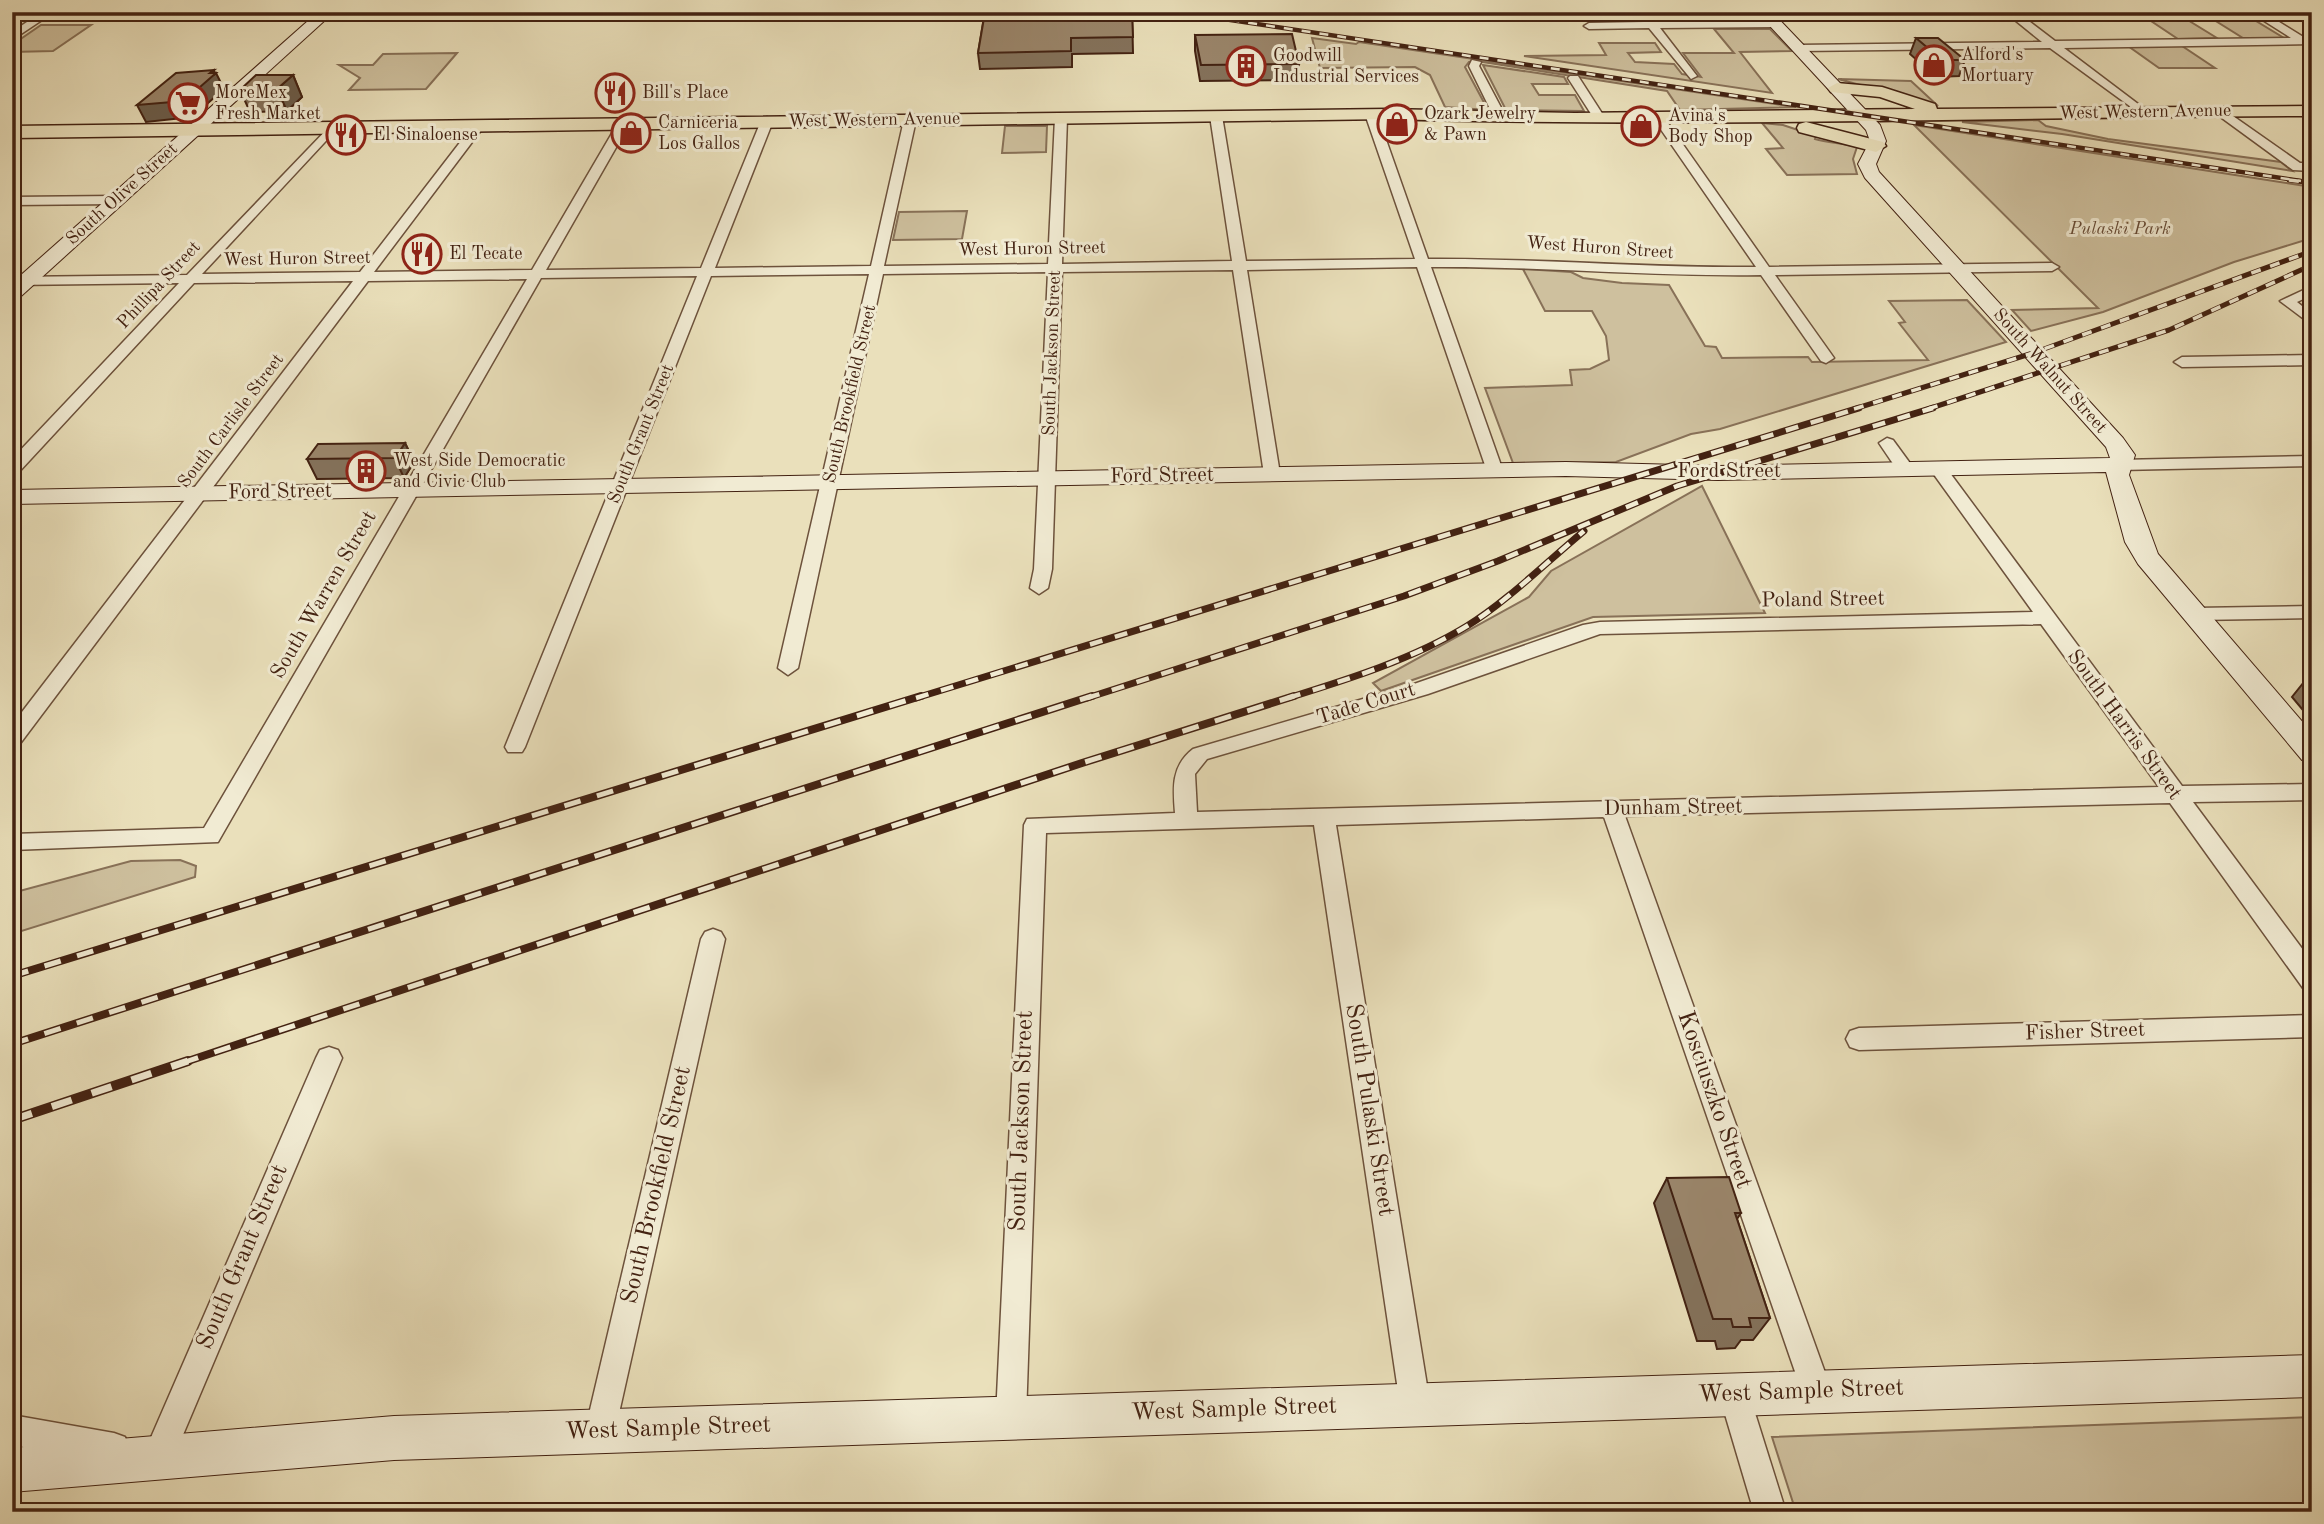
<svg xmlns="http://www.w3.org/2000/svg" width="2324" height="1524" font-family="'Old Standard TT',serif">
<style>
.green{fill:#cec09e;stroke:#887158;stroke-width:2}
.lines{fill:none;stroke-linecap:round;stroke-linejoin:round}
.street-casing{stroke:#6d523c;stroke-width:3}
.secondary-casing{stroke:#432212;stroke-width:2}
.primary-casing{stroke:#432212;stroke-width:3}
.street{fill:#f1ebd3;fill-rule:evenodd}
.secondary{fill:#f1ebd3;fill-rule:evenodd}
.primary{fill:#eae0bb;fill-rule:evenodd}
.rail-far4-casing{stroke:#432212;stroke-width:4.5}
.rail-far3-casing{stroke:#432212;stroke-width:5}
.rail-far2-casing{stroke:#432212;stroke-width:7}
.rail-far1-casing{stroke:#432212;stroke-width:8}
.rail-casing{stroke:#432212;stroke-width:10}
.rail-far4{stroke:#f1ebd3;stroke-width:2.5;stroke-dasharray:9;stroke-linecap:butt}
.rail-far3{stroke:#f1ebd3;stroke-width:3.5;stroke-dasharray:10;stroke-linecap:butt}
.rail-far2{stroke:#f1ebd3;stroke-width:4.5;stroke-dasharray:13;stroke-linecap:butt}
.rail-far1{stroke:#f1ebd3;stroke-width:5;stroke-dasharray:17;stroke-linecap:butt}
.rail{stroke:#f1ebd3;stroke-width:7;stroke-dasharray:21;stroke-linecap:butt}
.wall{fill:#84725b;stroke:#432212;stroke-width:2}
.shaded-wall{fill:#6c5d4a;stroke:#432212;stroke-width:2}
.building{fill:#9a856a;stroke:#432212;stroke-width:2}
.labels{text-anchor:middle;dominant-baseline:central;stroke-width:6;stroke-linejoin:round;paint-order:stroke}
.far-poi-label{font-size:18px;fill:#432212;stroke:#f1ebd3;text-anchor:start}
.far-street-label{font-size:18px;fill:#432212;stroke:#f1ebd3}
.far-park-label{font-size:18px;font-style:italic;fill:#664a35;stroke:#f1ebd3}
.street-label{font-size:21px;fill:#432212;stroke:#f1ebd3}
.near-street-label{font-size:24px;fill:#432212;stroke:#f1ebd3}
</style>
<rect width="100%" height="100%" fill="#eae0bb"/>
<filter id="stains"><feTurbulence type="fractalNoise" baseFrequency=".00286" numOctaves="4"/><feColorMatrix values="0 0 0 0 .2 0 0 0 0 .09 0 0 0 0 .02 0 0 0 .5 -.17"/></filter>
<radialGradient id="worn" r=".72"><stop offset=".6" stop-color="#630" stop-opacity="0"/><stop offset="1" stop-color="#630" stop-opacity=".3"/></radialGradient>
<!-- green -->
<g class="green">
<polygon points="1650,12 1755,12 1762,19 1657,20"/>
<polygon points="2211,18 2251,18 2284,38 2243,38"/>
<polygon points="2148,19 2186,19 2217,38 2178,39"/>
<polygon points="41,25 91,25 53,51 12,52 12,45"/>
<polygon points="1714,29 1770,29 1792,51 1740,52 1772,93 1524,56 1606,55 1599,43 1655,43 1661,52 1628,53 1635,62 1674,64 1682,74 1701,77 1683,53 1734,53"/>
<polygon points="1312,38 1356,44 1359,42 1796,107 1680,110 1667,91 1476,61 1469,62 1465,67 1488,110 1445,107 1430,75 1415,67 1320,68"/>
<polygon points="2128,46 2182,46 2215,68 2159,68"/>
<polygon points="457,53 426,89 349,90 360,78 339,65 373,65 383,54"/>
<polygon points="1483,65 1564,77 1568,84 1532,84 1539,95 1575,95 1584,111 1506,110"/>
<polygon points="1838,79 1911,81 1938,106"/>
<polygon points="2038,120 2046,126 2108,139 2281,162 2292,171 2062,134 1962,122"/>
<path d="M 1762,123 L 1783,125 L 1816,136 L 1815,139 C 1828,143 1843,143 1857,147 L 1853,159 L 1857,174 L 1787,175 L 1766,149 L 1783,148 Z"/>
<polygon points="1914,125 2312,187 2312,238 2234,262 2103,312 2031,331 2012,310 2098,308"/>
<polygon points="1005,126 1047,126 1046,152 1002,153"/>
<polygon points="967,211 962,239 893,240 899,212"/>
<polygon points="1523,269 1571,272 1583,278 1622,283 1669,285 1705,346 1716,347 1722,358 1808,357 1812,362 1928,360 1899,323 1905,322 1889,301 1967,300 2006,342 1720,429 1691,434 1616,462 1513,463 1485,388 1572,385 1570,370 1590,369 1609,360 1606,336 1592,311 1545,311"/>
<polygon points="1702,486 1765,613 1593,617 1381,691 1373,683 1529,597 1551,571"/>
<polygon points="180,860 196,866 195,877 12,934 12,893 131,861"/>
<polygon points="2312,1417 2312,1512 1796,1512 1772,1437"/>
</g>
<g class="lines">
<!-- street casing -->
<g class="street-casing">
<g id="street">
<polygon points="42,12 54,12 12,40 12,32"/>
<polygon points="2005,12 2017,12 2055,41 2291,38 2250,12 2263,12 2305,38 2312,38 2312,44 2064,48 2146,110 2146,114 2142,115 2050,48 1799,51 1794,48 1799,45 2042,42"/>
<polygon points="1647,16 1655,22 1776,21 1781,24 1776,27 1660,28 1697,76 1691,79 1649,28 1589,29 1584,26 1589,23 1644,22 1642,19"/>
<polygon points="1472,60 1481,62 1479,66 1506,117 1504,119 1494,117 1469,66"/>
<polygon points="1570,76 1578,76 1605,118 1603,120 1595,120 1568,78"/>
<polygon points="2215,109 2223,109 2300,163 2312,163 2312,171 2293,170 2215,113"/>
<path d="M 1371,111 L 1377,114 L 1428,259 C 1538,258 1646,268 1756,267 L 1653,118 L 1659,115 L 1663,116 L 1769,267 L 2052,263 L 2059,267 L 2052,271 L 1775,275 L 1834,358 L 1826,363 L 1821,361 L 1761,275 C 1651,277 1541,266 1431,267 L 1503,471 L 1495,476 L 1487,471 L 1417,267 L 1247,270 L 1280,474 L 1272,479 L 1264,474 L 1233,270 L 1062,272 L 1052,569 L 1048,588 L 1039,594 L 1030,588 L 1034,569 L 1048,272 L 883,274 L 798,668 L 788,675 L 778,668 L 869,274 L 711,276 L 525,747 L 522,752 L 508,752 L 505,747 L 697,276 L 541,278 L 218,842 L 12,850 L 12,834 L 204,828 L 527,279 L 368,281 L 19,745 L 12,747 L 12,725 L 353,281 L 194,283 L 18,473 L 12,474 L 12,459 L 179,283 L 12,285 L 12,277 L 187,275 L 333,123 L 337,125 L 337,129 L 202,274 L 360,272 L 475,123 L 479,121 L 485,125 L 374,272 L 532,270 L 618,123 L 624,119 L 630,123 L 546,270 L 701,268 L 761,121 L 767,117 L 773,121 L 715,268 L 871,266 L 904,120 L 910,117 L 916,120 L 884,266 L 1048,264 L 1055,118 L 1061,115 L 1067,118 L 1062,264 L 1232,261 L 1210,116 L 1216,113 L 1222,116 L 1246,261 L 1415,259 L 1365,114 Z"/>
<polygon points="12,197 116,196 122,200 116,204 12,205"/>
<polygon points="2312,286 2312,295 2297,302 2312,314 2312,325 2280,301"/>
<polygon points="2312,355 2312,365 2182,367 2174,362 2182,357"/>
<polygon points="1887,438 1893,440 1912,466 1914,470 1912,474 1900,474 1879,443"/>
<polygon points="2312,456 2312,466 2119,470 2111,465 2119,460"/>
<path d="M 1938,464 L 1944,465 L 2182,786 L 2312,784 L 2312,800 L 2193,802 L 2312,962 L 2312,991 L 2303,988 L 2170,803 L 1625,816 L 1832,1392 L 1828,1403 L 1817,1407 L 1806,1403 L 1802,1392 L 1604,817 L 1336,825 L 1430,1404 L 1426,1415 L 1415,1419 L 1404,1415 L 1400,1404 L 1314,825 L 1046,833 L 1026,1417 L 1022,1428 L 1011,1432 L 1000,1428 L 996,1417 L 1024,825 L 1027,819 L 1175,813 C 1173,788 1171,766 1193,749 L 1414,684 L 1583,625 L 1600,622 L 2033,612 L 1930,469 ZM 2041,624 L 2159,787 L 1197,812 L 1195,774 L 1207,759 L 1428,694 L 1600,634 Z"/>
<polygon points="2312,606 2312,618 2196,620 2187,614 2196,608"/>
<polygon points="713,929 721,932 725,939 615,1431 611,1442 600,1446 589,1442 585,1431 701,939 705,932"/>
<polygon points="2312,1015 2312,1037 1859,1050 1850,1047 1846,1039 1850,1031 1859,1028"/>
<polygon points="329,1047 338,1050 342,1058 169,1468 158,1473 142,1467 137,1456 142,1445 149,1442 316,1058 320,1050"/>
<polygon points="1734,1379 1745,1383 1749,1394 1786,1512 1754,1512 1719,1394 1723,1383"/>
<polygon points="12,1415 114,1433 125,1437 129,1448 125,1459 114,1463 12,1445"/>
</g>
</g>
<!-- secondary casing -->
<g class="secondary-casing">
<g id="secondary">
<polygon points="318,12 334,12 19,298 12,300 12,283"/>
<polygon points="1757,12 1772,12 1880,125 1886,141 1876,164 1879,172 2123,438 2135,455 2129,475 2158,554 2312,733 2312,763 2302,760 2138,564 2125,542 2106,472 1718,480 1566,476 12,504 12,490 1566,462 1718,466 2110,458 2106,447 1865,178 1858,164 1870,141 1866,130"/>
<polygon points="2312,1355 2312,1397 394,1460 12,1492 12,1448 394,1416"/>
</g>
</g>
<!-- primary casing -->
<g class="primary-casing">
<g id="primary">
<path d="M 1837,83 L 1882,87 L 1935,104 L 1937,109 L 2312,106 L 2312,116 C 2004,117 1696,128 1388,119 L 12,138 L 12,126 L 1388,109 L 1575,113 L 1915,109 L 1880,97 L 1831,92 L 1828,88 Z"/>
<polygon points="1806,122 1883,142 1886,146 1876,152 1799,132 1797,128 1799,124"/>
</g>
</g>
<!-- street -->
<use href="#street" class="street"/>
<!-- secondary -->
<use href="#secondary" class="secondary"/>
<!-- primary -->
<use href="#primary" class="primary"/>
<!-- rail-far4 casing -->
<g class="rail-far4-casing">
<polyline id="rail-far4" points="1177,12 2301,181"/>
</g>
<!-- rail-far3 casing -->
<g class="rail-far3-casing">
<g id="rail-far3">
<polyline points="2289,180 2312,183"/>
<polyline points="1854,409 2033,353 2312,251"/>
<polyline points="1928,409 2169,330 2312,265"/>
</g>
</g>
<!-- rail-far2 casing -->
<g class="rail-far2-casing">
<g id="rail-far2">
<polyline points="916,698 1859,408"/>
<polyline points="1087,698 1404,596 1498,561 1677,486 1933,408"/>
<path d="M 1288,698 C 1349,679 1413,659 1467,626 C 1505,603 1549,560 1584,531"/>
</g>
</g>
<!-- rail-far1 casing -->
<g class="rail-far1-casing">
<g id="rail-far1">
<polyline points="12,976 921,696"/>
<polyline points="12,1044 1092,696"/>
<polyline points="182,1063 1082,763 1294,696"/>
</g>
</g>
<!-- rail casing -->
<g class="rail-casing">
<polyline id="rail" points="12,1120 188,1061"/>
</g>
<!-- rail-far4 -->
<use href="#rail-far4" class="rail-far4"/>
<!-- rail-far3 -->
<use href="#rail-far3" class="rail-far3"/>
<!-- rail-far2 -->
<use href="#rail-far2" class="rail-far2"/>
<!-- rail-far1 -->
<use href="#rail-far1" class="rail-far1"/>
<!-- rail -->
<use href="#rail" class="rail"/>
</g>
<!-- wall -->
<g class="wall">
<polygon points="982,12 1132,12 1133,53 1072,54 1072,67 980,69 978,53 984,17 982,17"/>
<polygon points="1195,35 1299,64 1298,80 1200,81 1195,51"/>
<polygon points="1916,38 1965,60 1959,76 1936,77 1910,54"/>
<polygon points="293,75 302,97 287,111 250,112 240,90"/>
<polygon points="405,443 414,462 404,478 317,479 307,459"/>
<polygon points="2308,677 2312,677 2312,721 2292,697"/>
<polygon points="1667,1178 1741,1213 1737,1219 1770,1318 1753,1340 1741,1340 1735,1348 1717,1349 1715,1341 1697,1341 1654,1203"/>
</g>
<!-- shaded-wall -->
<g class="shaded-wall">
<polygon points="214,70 215,74 216,73 224,89 192,117 146,122 137,105 210,73"/>
<polygon points="293,75 302,97 287,111 277,89"/>
<polygon points="405,443 414,462 404,478 395,458"/>
</g>
<!-- building -->
<g class="building">
<polygon points="985,12 1132,12 1133,37 1071,38 1071,51 978,53"/>
<polygon points="1292,34 1299,64 1201,65 1195,35"/>
<polygon points="1916,38 1938,38 1965,60 1942,60"/>
<polygon points="214,70 210,73 216,73 184,101 137,105 176,73"/>
<polygon points="256,75 293,75 277,89 240,90"/>
<polygon points="405,443 395,458 307,459 318,444"/>
<polygon points="1729,1177 1741,1213 1735,1213 1770,1318 1749,1318 1751,1327 1733,1327 1731,1319 1713,1319 1667,1178"/>
</g>
<!-- icons -->
<defs>
<g id="shop-ring" transform="scale(2.0125)"><circle r="9.5" fill="#f1ebd3" stroke="#8f2418" stroke-width="1.5"/><path d="M-5-2.5h2.3a2.7 3.5 0 0 1 5.4 0H5L5.5 6h-11ZM-1.5-2.5h3a1.5 2.3 0 0 0-3 0Z" fill="#8f2418"/></g>
<g id="building-ring" transform="scale(2.0125)"><circle r="9.5" fill="#f1ebd3" stroke="#8f2418" stroke-width="1.5"/><path d="M-4-6H4V6H1V3H-1V6H-4ZM-2.5-4.3h1.7v1.8h-1.7ZM.8-4.3h1.7v1.8H.8ZM-2.5-1h1.7V.8h-1.7ZM.8-1h1.7V.8H.8Z" fill="#8f2418"/></g>
<g id="restaurant-ring" transform="scale(2.0125)"><circle r="9.5" fill="#f1ebd3" stroke="#8f2418" stroke-width="1.5"/><path d="M-5-6h1v4h1v-4h1v4h1v-4h1v5L-1.5 .5V6h-2V.5L-5-1ZM5-6V6H3V1.5H1.5Q1.5-4 5-6Z" fill="#8f2418"/></g>
<g id="supermarket-ring" transform="scale(2.0125)"><circle r="9.5" fill="#f1ebd3" stroke="#8f2418" stroke-width="1.5"/><path d="M-6-5.5h2.5l.6 2H6L4.5 2H-2.5L-4.4-4H-6ZM-1.5 3.2a1.3 1.3 0 1 0 .1 0ZM3 3.2a1.3 1.3 0 1 0 .1 0Z" fill="#8f2418"/></g>
</defs>
<g fill-rule="evenodd">
<use href="#shop-ring" x="1934" y="65"/>
<use href="#building-ring" x="1246" y="66"/>
<use href="#restaurant-ring" x="615" y="93"/>
<use href="#supermarket-ring" x="188" y="103"/>
<use href="#shop-ring" x="1397" y="124"/>
<use href="#shop-ring" x="1641" y="126"/>
<use href="#shop-ring" x="631" y="133"/>
<use href="#restaurant-ring" x="346" y="135"/>
<use href="#restaurant-ring" x="422" y="254"/>
<use href="#building-ring" x="366" y="471"/>
</g>
<g class="labels">
<!-- far-poi labels -->
<g class="far-poi-label">
<text x="1961" y="55">Alford's<tspan x="1961" dy="21">Mortuary</tspan></text>
<text x="1273" y="56">Goodwill<tspan x="1273" dy="21">Industrial Services</tspan></text>
<text x="215" y="93">MoreMex<tspan x="215" dy="21">Fresh Market</tspan></text>
<text x="642" y="93">Bill's Place</text>
<text x="1424" y="114">Ozark Jewelry<tspan x="1424" dy="21">&amp; Pawn</tspan></text>
<text x="1668" y="116">Avina's<tspan x="1668" dy="21">Body Shop</tspan></text>
<text x="658" y="123">Carniceria<tspan x="658" dy="21">Los Gallos</tspan></text>
<text x="373" y="135">El Sinaloense</text>
<text x="449" y="254">El Tecate</text>
<text x="393" y="461">West Side Democratic<tspan x="393" dy="21">and Civic Club</tspan></text>
</g>
<!-- far-street labels -->
<g class="far-street-label">
<text transform="translate(2145 112) rotate(-1)">West Western Avenue</text>
<text transform="translate(874 120) rotate(-1)">West Western Avenue</text>
<text transform="translate(122 194) rotate(-42)">South Olive Street</text>
<text transform="translate(1600 248) rotate(4)">West Huron Street</text>
<text transform="translate(1032 249) rotate(-1)">West Huron Street</text>
<text transform="translate(297 259) rotate(-1)">West Huron Street</text>
<text transform="translate(159 285) rotate(-47)">Phillipa Street</text>
<text transform="translate(1052 353) rotate(-88)">South Jackson Street</text>
<text transform="translate(2050 371) rotate(48)">South Walnut Street</text>
<text transform="translate(850 394) rotate(-77)">South Brookfield Street</text>
<text transform="translate(231 421) rotate(-53)">South Carlisle Street</text>
<text transform="translate(641 434) rotate(-68)">South Grant Street</text>
</g>
<!-- far-park labels -->
<g class="far-park-label">
<text x="2120" y="229">Pulaski Park</text>
</g>
<!-- street labels -->
<g class="street-label">
<text x="1729" y="471">Ford Street</text>
<text transform="translate(1162 476) rotate(-1)">Ford Street</text>
<text transform="translate(280 492) rotate(-1)">Ford Street</text>
<text transform="translate(324 595) rotate(-60)">South Warren Street</text>
<text transform="translate(1823 600) rotate(-1)">Poland Street</text>
<text transform="translate(1366 704) rotate(-17)">Tade Court</text>
<text transform="translate(2124 725) rotate(54)">South Harris Street</text>
<text transform="translate(1673 808) rotate(-1)">Dunham Street</text>
<text transform="translate(2085 1032) rotate(-2)">Fisher Street</text>
</g>
<!-- near-street labels -->
<g class="near-street-label">
<text transform="translate(1714 1100) rotate(71)">Kosciuszko Street</text>
<text transform="translate(1369 1110) rotate(81)">South Pulaski Street</text>
<text transform="translate(1022 1121) rotate(-88)">South Jackson Street</text>
<text transform="translate(657 1185) rotate(-77)">South Brookfield Street</text>
<text transform="translate(243 1257) rotate(-67)">South Grant Street</text>
<text transform="translate(1801 1392) rotate(-2)">West Sample Street</text>
<text transform="translate(1234 1410) rotate(-2)">West Sample Street</text>
<text transform="translate(668 1429) rotate(-2)">West Sample Street</text>
</g>
</g>
<!-- margin -->
<rect width="2324" height="1524" fill="none" stroke="#eae0bb" stroke-width="42"/>
<rect x="14" y="14" width="2296" height="1496" fill="none" stroke="#432212" stroke-width="3.5"/>
<rect x="21" y="21" width="2282" height="1482" fill="none" stroke="#432212" stroke-width="2"/>
<rect width="100%" height="100%" filter="url(#stains)"/>
<rect width="100%" height="100%" fill="url(#worn)"/>
</svg>
